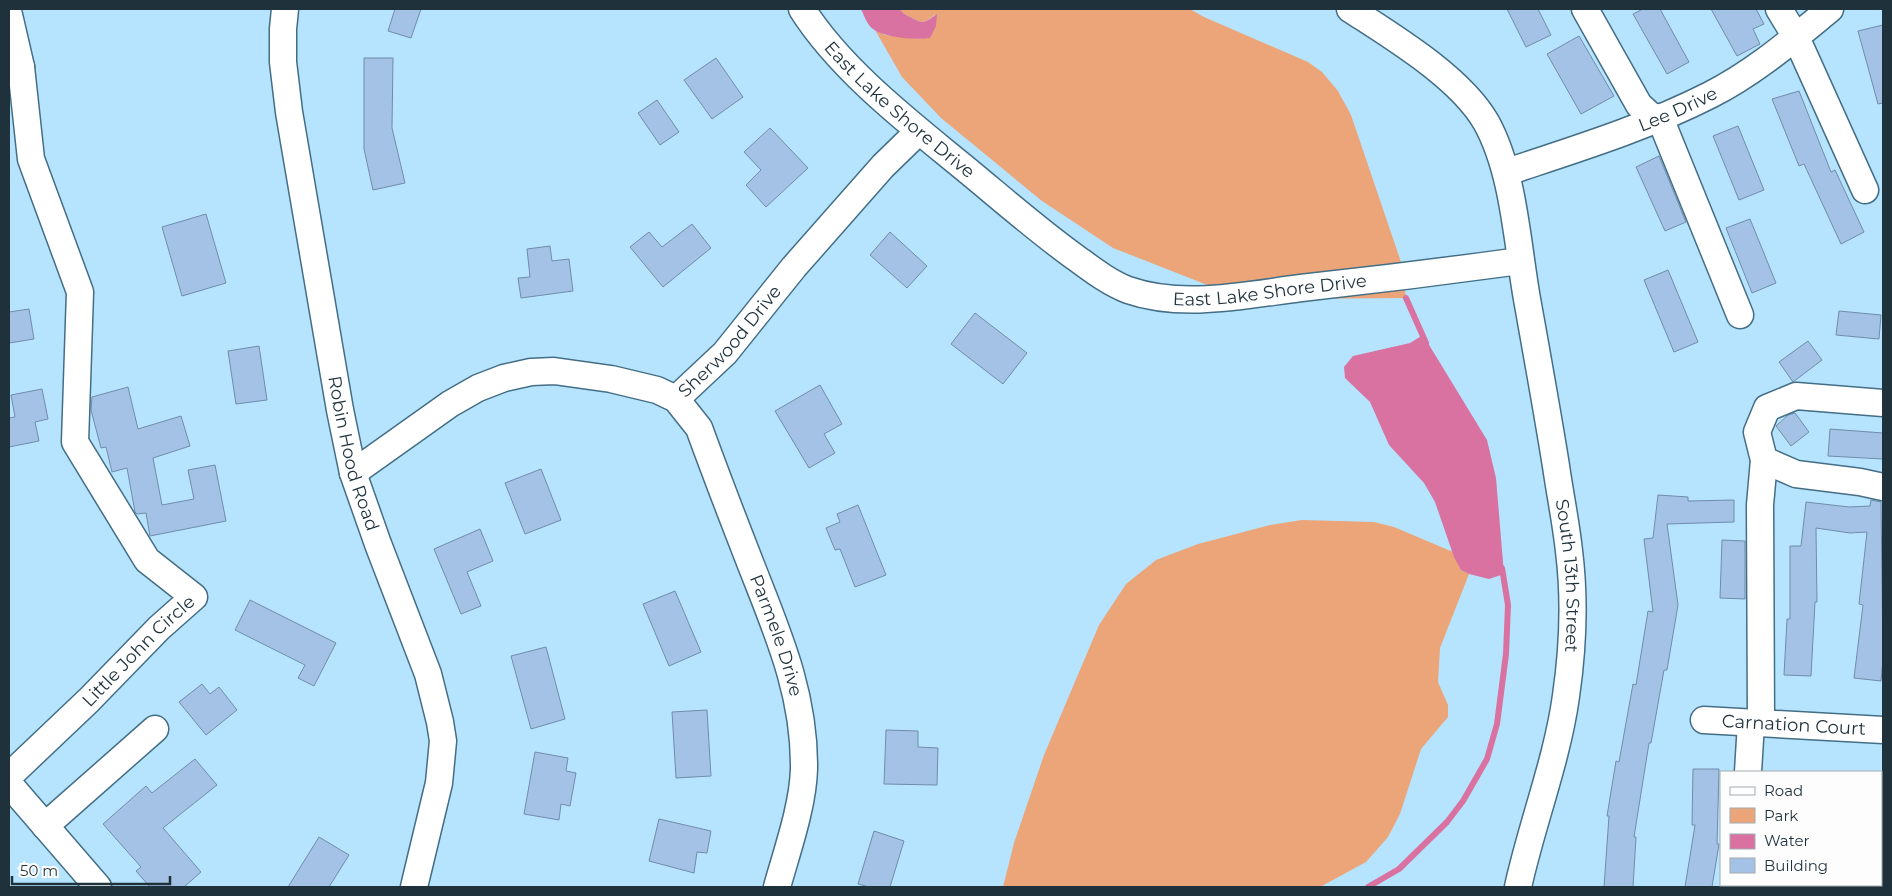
<svg xmlns="http://www.w3.org/2000/svg" width="1892" height="896" font-family="Montserrat,sans-serif">
<style>
.green{fill:#eba578}
.water{fill:#d972a0}
.lines{fill:none;stroke-linecap:round;stroke-linejoin:round}
.stream{stroke:#d972a0;stroke-width:6}
.building{fill:#a4c2e5;stroke:#708cad}
.minor-casing{stroke:#436e85;stroke-width:29}
.minor{stroke:#fff;stroke-width:26}
.labels{text-anchor:middle;dominant-baseline:central;stroke-width:4;stroke-linejoin:round;paint-order:stroke}
.street-label{font-size:18px;fill:#1f323c;stroke:#fdfdfd}
</style>
<rect width="100%" height="100%" fill="#b6e4fe"/>
<!-- green -->
<g class="green">
<path d="M 900,9 L 1190,9 L 1204,17 L 1308,62 L 1322,72 L 1338,91 L 1351,115 L 1401,262 L 1406,298 L 1291,299 L 1210,286 L 1113,248 L 1042,201 L 941,118 L 902,77 L 875,30 L 885,35 L 922,39 L 936,14 C 923,24 924,24 910,17 C 905,14 903,14 900,9 Z"/>
<polygon points="1302,520 1374,522 1394,527 1453,552 1461,570 1469,574 1440,648 1438,682 1448,705 1448,717 1421,749 1400,814 1388,837 1366,862 1320,887 1003,887 1014,843 1044,755 1099,625 1126,584 1156,560 1198,544 1270,525"/>
</g>
<!-- water -->
<g class="water">
<path d="M 861,9 L 900,9 C 903,14 905,14 910,17 C 924,24 923,24 937,14 L 936,26 L 930,38 C 916,40 885,38 873,29 C 867,25 864,15 861,9 Z"/>
<polygon points="1423,335 1487,440 1496,478 1504,574 1489,579 1469,574 1461,570 1454,557 1435,502 1424,483 1389,445 1370,402 1345,378 1344,367 1353,356 1410,343"/>
</g>
<g class="lines">
<!-- stream -->
<g class="stream">
<polyline points="1406,298 1426,343"/>
<polyline points="1368,887 1399,869 1447,822 1463,801 1487,759 1497,724 1506,654 1508,605 1502,568"/>
</g>
</g>
<!-- building -->
<g class="building">
<polygon points="395,9 421,9 411,38 388,31"/>
<polygon points="1507,9 1538,9 1551,35 1526,47"/>
<polygon points="1643,9 1660,9 1689,62 1667,74 1633,14"/>
<polygon points="1711,9 1756,9 1764,24 1753,29 1760,44 1737,56"/>
<polygon points="1883,25 1883,103 1878,104 1858,31"/>
<polygon points="1579,36 1614,96 1581,114 1547,54"/>
<polygon points="364,58 393,58 392,128 405,183 373,190 364,149"/>
<polygon points="716,58 743,97 712,119 684,80"/>
<polygon points="1799,91 1831,172 1835,170 1864,232 1841,244 1804,164 1799,166 1772,99"/>
<polygon points="657,100 679,132 660,145 638,113"/>
<polygon points="1738,126 1764,190 1739,200 1713,136"/>
<polygon points="770,128 808,168 766,207 746,185 761,170 744,152"/>
<polygon points="1659,156 1686,222 1665,231 1636,167"/>
<polygon points="206,214 226,283 182,296 162,227"/>
<polygon points="1750,219 1776,283 1752,293 1726,228"/>
<polygon points="692,224 711,248 663,287 630,247 649,232 662,247"/>
<polygon points="890,232 927,266 907,288 870,255"/>
<polygon points="550,246 552,261 569,259 573,291 521,298 518,278 530,277 527,249"/>
<polygon points="1668,270 1698,342 1674,352 1644,280"/>
<polygon points="29,309 34,339 9,343 9,312"/>
<polygon points="1839,311 1881,315 1879,339 1836,335"/>
<polygon points="975,313 1027,353 1003,384 951,344"/>
<polygon points="1808,341 1822,360 1793,382 1779,362"/>
<polygon points="259,346 267,400 236,404 228,351"/>
<polygon points="820,385 842,424 824,434 835,453 809,468 775,411"/>
<polygon points="128,387 138,429 181,416 190,446 153,458 162,505 194,499 188,470 215,465 226,521 150,536 146,513 137,514 135,512 127,468 112,472 106,447 101,448 91,410 92,397"/>
<polygon points="42,389 48,419 35,422 39,441 9,447 9,418 15,417 11,395"/>
<polygon points="1795,413 1809,432 1791,446 1776,426 1788,415"/>
<polygon points="1830,429 1883,433 1883,459 1828,456"/>
<polygon points="541,469 561,520 525,534 505,483"/>
<polygon points="1658,495 1688,497 1688,501 1734,500 1734,522 1667,524 1678,605 1667,670 1664,670 1651,743 1649,743 1634,837 1636,837 1633,887 1604,887 1609,816 1607,816 1616,761 1619,762 1633,684 1636,685 1648,611 1653,612 1644,539 1653,538"/>
<polygon points="1871,500 1881,502 1883,659 1881,681 1854,678 1863,605 1859,604 1867,532 1850,533 1816,528 1817,602 1815,602 1811,676 1784,675 1787,619 1790,619 1790,546 1801,546 1806,502 1849,507 1870,506"/>
<polygon points="858,505 886,575 855,587 840,549 835,550 826,528 840,522 837,514"/>
<polygon points="480,529 493,561 467,572 481,606 461,614 434,549"/>
<polygon points="1722,540 1745,541 1745,599 1720,598"/>
<polygon points="675,591 701,652 669,666 643,604"/>
<polygon points="250,600 336,643 314,686 298,678 305,665 235,630"/>
<polygon points="546,647 565,719 531,729 511,656"/>
<polygon points="202,684 210,694 219,687 237,710 206,735 179,702"/>
<polygon points="707,710 711,776 676,778 672,712"/>
<polygon points="886,730 918,731 918,747 938,748 937,785 884,784"/>
<polygon points="535,752 568,758 566,771 576,773 570,806 561,804 559,820 524,814"/>
<polygon points="195,759 217,785 163,828 201,872 184,887 150,887 136,871 141,867 103,824 146,786 152,793"/>
<polygon points="1693,769 1719,769 1717,844 1719,844 1712,887 1685,887 1695,825 1692,825"/>
<polygon points="659,819 711,831 707,853 697,852 694,873 649,861"/>
<polygon points="874,831 904,841 890,887 869,887 858,884"/>
<polygon points="319,837 349,855 329,887 288,887"/>
</g>
<g class="lines">
<!-- minor casing -->
<g class="minor-casing">
<g id="minor">
<path id="s1" d="M 285,9 L 283,29 L 283,62 L 289,112 L 340,410 L 353,473 L 378,544 L 428,674 L 440,722 L 443,741 L 439,783 L 414,887"/>
<path id="s2" d="M 802,9 C 840,69 907,121 962,166 C 1000,197 1038,231 1079,260 C 1094,271 1110,283 1128,290 C 1183,309 1245,295 1301,288 C 1374,280 1447,271 1520,261"/>
<path id="s3" d="M 1350,9 C 1393,37 1460,77 1486,122 C 1514,172 1517,243 1527,299 C 1537,355 1547,410 1556,466 C 1560,494 1566,523 1569,551 C 1575,599 1573,648 1566,696 C 1557,761 1532,823 1518,887"/>
<polyline points="1585,9 1639,105 1651,116 1660,118 1740,315"/>
<polyline points="1779,9 1796,37 1865,190"/>
<polyline points="9,15 21,67 9,68"/>
<path id="s4" d="M 1507,172 C 1576,149 1645,128 1710,95 C 1754,73 1792,40 1830,9"/>
<path id="s5" d="M 676,399 L 725,353 L 794,267 L 883,166 L 919,131"/>
<polyline points="1883,403 1796,396 1767,408 1757,432 1764,460 1796,474 1860,482 1883,487"/>
<path id="s6" d="M 353,473 L 450,404 L 478,388 L 504,378 L 531,372 L 554,371 L 611,379 L 657,390 L 676,399 L 699,428 C 714,469 730,511 746,552 C 774,625 805,689 804,769 C 803,806 787,851 777,887"/>
<path id="s7" d="M 1704,720 L 1883,730"/>
<polyline points="1761,723 1760,505 1764,460"/>
<polyline points="1748,772 1751,723"/>
<path id="s8" d="M 9,776 L 89,700 L 159,628 L 194,597 L 147,560 L 75,442 L 80,292 L 31,159 L 21,67"/>
<polyline points="9,784 98,887"/>
<polyline points="45,826 155,729"/>
<polyline points="1739,887 1739,885"/>
</g>
</g>
<!-- minor -->
<use href="#minor" class="minor"/>
</g>
<g class="labels">
<!-- street labels -->
<g class="street-label">
<text stroke="none"><textPath href="#s2" startOffset="141">East Lake Shore Drive</textPath></text>
<text stroke="none"><textPath href="#s4" startOffset="182">Lee Drive</textPath></text>
<text stroke="none"><textPath href="#s2" startOffset="576">East Lake Shore Drive</textPath></text>
<text stroke="none"><textPath href="#s5" startOffset="79">Sherwood Drive</textPath></text>
<text stroke="none"><textPath href="#s1" startOffset="451">Robin Hood Road</textPath></text>
<text stroke="none"><textPath href="#s3" startOffset="641">South 13th Street</textPath></text>
<text stroke="none"><textPath href="#s6" startOffset="614">Parmele Drive</textPath></text>
<text stroke="none"><textPath href="#s8" startOffset="180">Little John Circle</textPath></text>
<text stroke="none"><textPath href="#s7" startOffset="90">Carnation Court</textPath></text>
</g>
</g>
<!-- border -->
<rect width="1892" height="896" fill="none" stroke="#1f323c" stroke-width="20"/>
<!-- legend -->
<rect x="1720" y="771" width="162" height="115" fill="#fdfdfd" stroke="#a4acb0"/>
<rect x="1730" y="787" width="25" height="8" fill="#ffffff" stroke="#a4acb0"/>
<text x="1764" y="796" font-size="15" fill="#1f323c">Road</text>
<rect x="1730" y="808" width="25" height="15" fill="#eba578" stroke="#a4acb0"/>
<text x="1764" y="821" font-size="15" fill="#1f323c">Park</text>
<rect x="1730" y="834" width="25" height="15" fill="#d972a0" stroke="#a4acb0"/>
<text x="1764" y="846" font-size="15" fill="#1f323c">Water</text>
<rect x="1730" y="858" width="25" height="15" fill="#a4c2e5" stroke="#a4acb0"/>
<text x="1764" y="871" font-size="15" fill="#1f323c">Building</text>
<!-- scale -->
<path d="M12 876v8h158v-8" fill="none" stroke="#1f323c" stroke-width="2.5"/>
<text x="20" y="876" font-size="15" fill="#1f323c" stroke="#fdfdfd" stroke-width="4" paint-order="stroke">50 m</text>
</svg>
